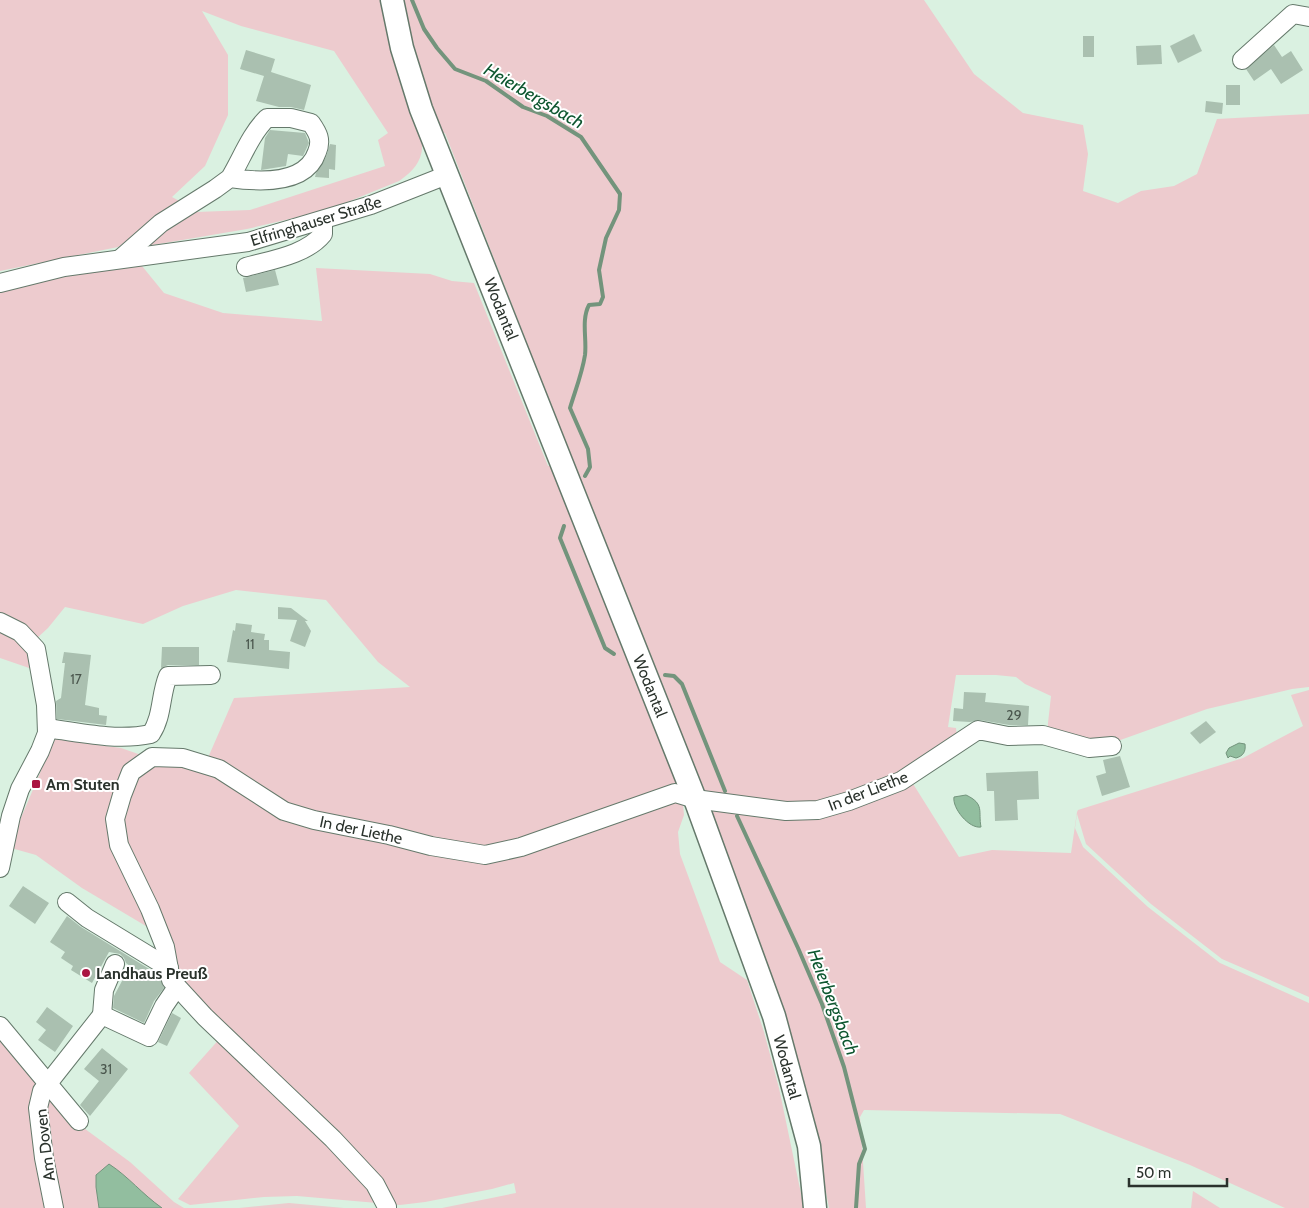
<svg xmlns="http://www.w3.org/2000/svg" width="1309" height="1208" font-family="Cabin,sans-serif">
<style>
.green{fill:#edcbce}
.water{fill:#92be9f;stroke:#73947c}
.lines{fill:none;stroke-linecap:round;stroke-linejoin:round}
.stream{stroke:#73947c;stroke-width:4}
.building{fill:#aac0b0}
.minor-casing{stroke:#65796b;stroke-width:20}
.major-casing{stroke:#65796b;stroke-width:25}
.minor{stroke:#fff;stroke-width:18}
.major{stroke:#fff;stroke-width:22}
.poi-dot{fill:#aa1542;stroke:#fff;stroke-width:2}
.labels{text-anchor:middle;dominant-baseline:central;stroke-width:4;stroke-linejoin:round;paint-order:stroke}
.number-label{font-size:14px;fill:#4a564d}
.street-label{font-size:16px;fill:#2a322c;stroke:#fff}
.poi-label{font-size:16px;font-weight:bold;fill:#2a322c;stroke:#fff;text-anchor:start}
.water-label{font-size:18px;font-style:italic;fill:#0e5730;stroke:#fff}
</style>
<rect width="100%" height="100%" fill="#daf1e1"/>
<!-- green -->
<g class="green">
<path d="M 0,0 L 924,0 L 974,74 L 1023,113 L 1083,125 L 1088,154 L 1083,191 L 1118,203 L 1141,191 L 1174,186 L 1197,174 L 1217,119 L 1309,114 L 1309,687 L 1292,689 L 1207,709 L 1112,743 L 1047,732 L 1051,696 L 1025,684 L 1016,677 L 996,675 L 956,675 L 948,727 L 956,728 L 957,737 L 889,783 L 816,806 L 704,795 L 651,655 L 629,658 L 682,790 L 484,851 L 285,808 L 207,760 L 234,698 L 410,687 L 378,662 L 326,600 L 236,590 L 183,606 L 143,624 L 65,607 L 48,628 L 36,639 L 32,669 L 0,658 L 0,291 L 68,274 L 142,266 L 164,293 L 223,313 L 322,321 L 316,268 L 430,274 L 452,281 L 474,283 L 548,466 L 572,459 L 445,133 L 422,144 C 423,161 412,172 399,181 L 328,210 L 247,229 L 147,246 L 191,209 L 196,212 L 250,210 L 385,166 L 378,140 L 388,133 L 334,51 L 241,26 L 202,11 L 228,55 L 228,115 L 205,166 L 172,197 L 183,203 L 118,247 L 0,271 Z"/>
<polygon points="1309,690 1309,997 1222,959 1151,904 1086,844 1077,814 1075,828 1083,847 1148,907 1220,963 1309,1003 1309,1208 1285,1208 1190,1165 1060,1114 864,1110 860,1117 866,1208 829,1208 812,1117 710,808 788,814 910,779 959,857 992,850 1071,853 1077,812 1078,810 1243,758 1303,726 1291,695"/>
<polygon points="53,737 83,743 121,748 147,757 112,817 156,932 82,888 36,855 11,848 15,832 40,773"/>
<polygon points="182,760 260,800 466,856 671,798 683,804 684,815 678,832 680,854 720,962 747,980 764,1032 779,1088 804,1208 442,1208 516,1193 514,1183 492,1189 425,1202 400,1205 297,1196 264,1197 190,1205 178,1199 239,1126 189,1073 222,1036 174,978 122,843 123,796 148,764"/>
<polygon points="0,1029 42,1081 51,1208 0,1208"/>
<polygon points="46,1091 77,1123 130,1162 174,1202 184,1208 56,1208 47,1159"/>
<polygon points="1193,1191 1220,1208 1191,1208"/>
<polygon points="289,1203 344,1208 239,1208"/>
</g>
<!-- water -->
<g class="water">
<path d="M 1239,743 L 1245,744 C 1246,752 1243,756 1236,758 L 1230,756 L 1228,758 L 1226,753 L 1229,748 Z"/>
<path d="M 966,795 C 985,804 978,811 981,827 C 969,829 952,808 954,797 Z"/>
<path d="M 109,1164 C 129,1177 142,1194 162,1208 L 99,1208 L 96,1187 L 96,1175 Z"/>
</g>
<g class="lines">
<!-- stream -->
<g class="stream">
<path d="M 412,0 L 424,29 L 437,48 L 455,69 L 486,81 L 523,107 L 547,116 L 581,137 L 620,194 L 619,210 L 606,238 L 599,270 L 603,297 L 600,304 L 589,305 C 581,320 587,339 585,355 C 582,374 575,391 570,408 L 588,449 L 590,467 L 585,476"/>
<polyline points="564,526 560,538 605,648 614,654"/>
<polyline points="665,675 674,676 682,684 725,791"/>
<polyline points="737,816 798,948 822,1004 844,1067 865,1149 859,1164 856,1208"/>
</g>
</g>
<!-- building -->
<g class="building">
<polygon points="1194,34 1202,51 1178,63 1170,46"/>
<rect x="1083" y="36" width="11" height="21"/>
<polygon points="1161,45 1162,64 1137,65 1136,46"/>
<polygon points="1274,45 1282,57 1291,51 1303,70 1281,84 1271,69 1254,81 1246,69"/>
<polygon points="246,50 275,59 271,72 311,85 304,110 291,107 279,107 256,101 264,76 240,69"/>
<rect x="1226" y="85" width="14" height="20"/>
<polygon points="1206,101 1223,103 1222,114 1205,112"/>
<polygon points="270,130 305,133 309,143 303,156 288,154 286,166 261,170 265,138"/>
<polygon points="330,144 336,145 335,170 329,169 329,178 315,177 316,173 326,157"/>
<polygon points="275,270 279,285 246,292 243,278"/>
<polygon points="278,607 291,608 308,621 305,621 311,631 305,647 290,641 297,620 278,619"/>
<polygon points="236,623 252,625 251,632 265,634 264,640 269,640 269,650 290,652 289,669 227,662 233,630 235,631"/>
<polygon points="162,647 199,647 199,665 168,665 161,668"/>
<polygon points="64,652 91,655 85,705 99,708 99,715 107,716 106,725 57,719 56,701 61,698 65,663 62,663"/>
<polygon points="964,692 986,693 985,702 1029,706 1028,725 1009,725 980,720 970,722 953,721 954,708 963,709"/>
<polygon points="1206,721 1216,732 1200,744 1190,733"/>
<polygon points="1120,756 1130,787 1102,796 1096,776 1106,773 1103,760"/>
<polygon points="1038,771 1039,799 1017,800 1018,820 995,821 994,791 987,791 986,773"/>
<polygon points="23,886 49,903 35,924 9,906"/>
<polygon points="67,916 81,927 159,975 164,988 154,1001 144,1023 113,1008 114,996 130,966 126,963 124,958 120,954 109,952 92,983 71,970 73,966 61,958 65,952 50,942"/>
<polygon points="47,1007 73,1026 55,1052 38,1040 46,1030 36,1022"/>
<polygon points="172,1013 181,1018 167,1046 158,1042"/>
<polygon points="102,1048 128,1069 90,1116 80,1105 99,1081 84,1069"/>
</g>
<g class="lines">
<!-- minor casing -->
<g class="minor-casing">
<g id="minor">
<polyline points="1242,60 1293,14 1309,17"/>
<path d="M 120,259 L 161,223 L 215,189 L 230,178 C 258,182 306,185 317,152 C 322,140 318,133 311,123 L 291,118 L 267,118 C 250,135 242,158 230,178"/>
<path d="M 246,267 C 271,260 306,255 323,234 L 323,221"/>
<polyline points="0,283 64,267 248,242 371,205 447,175"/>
<polyline points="0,622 20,632 36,649 46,705 47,733 40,751 20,789 11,816 0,868"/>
<path d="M 47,728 C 81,733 117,741 151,734 C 163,716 160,695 168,676 L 211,675"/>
<polyline points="67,902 87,918 169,968"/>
<polyline points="102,1015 104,990 115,964"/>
<polyline points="0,1026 79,1121"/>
<polyline points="387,1207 375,1184 333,1139 205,1017 171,980 165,947 150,909 119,845 115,819 122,795 131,772 152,757 183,758 219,769 284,811 314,820 389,835 431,846 485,855 521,847 675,793 695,799 786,811 818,810 849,801 901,781 978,730 1008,736 1043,735 1089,748 1112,746"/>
<polyline points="54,1208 44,1158 38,1108 42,1091 102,1015 149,1037 164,1006 177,987"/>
</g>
</g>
<!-- major casing -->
<g class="major-casing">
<polyline id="major" points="392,0 402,48 421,109 695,799 774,1016 809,1146 815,1208"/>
</g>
<!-- minor -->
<use href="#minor" class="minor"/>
<!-- major -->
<use href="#major" class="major"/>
</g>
<!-- markers -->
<g class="poi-dot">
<rect x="31" y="779" width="10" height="10" rx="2.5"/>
<circle cx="86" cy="973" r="5"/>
</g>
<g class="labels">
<!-- number labels -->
<g class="number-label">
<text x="250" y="644">11</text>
<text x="76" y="679">17</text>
<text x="1014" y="715">29</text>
<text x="106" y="1069">31</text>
</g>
<!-- street labels -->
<g class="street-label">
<text transform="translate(316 221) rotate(-17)">Elfringhauser Straße</text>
<text transform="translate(501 309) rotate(68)">Wodantal</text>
<text transform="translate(650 686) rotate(68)">Wodantal</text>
<text transform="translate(868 791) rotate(-21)">In der Liethe</text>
<text transform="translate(361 830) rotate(12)">In der Liethe</text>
<text transform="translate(787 1067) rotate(75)">Wodantal</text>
<text transform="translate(45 1145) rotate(-97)">Am Doven</text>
</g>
<!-- poi labels -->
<g class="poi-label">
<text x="46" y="784">Am Stuten</text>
<text x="96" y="973">Landhaus Preuß</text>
</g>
<!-- water labels -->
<g class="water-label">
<text transform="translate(534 96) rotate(30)">Heierbergsbach</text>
<text transform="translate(833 1002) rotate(69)">Heierbergsbach</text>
</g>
</g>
<!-- scale -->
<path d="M1129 1178v8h98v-8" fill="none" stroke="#2a322c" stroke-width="2.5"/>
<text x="1136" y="1178" font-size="15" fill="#2a322c" stroke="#ffffff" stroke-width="4" paint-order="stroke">50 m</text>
</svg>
